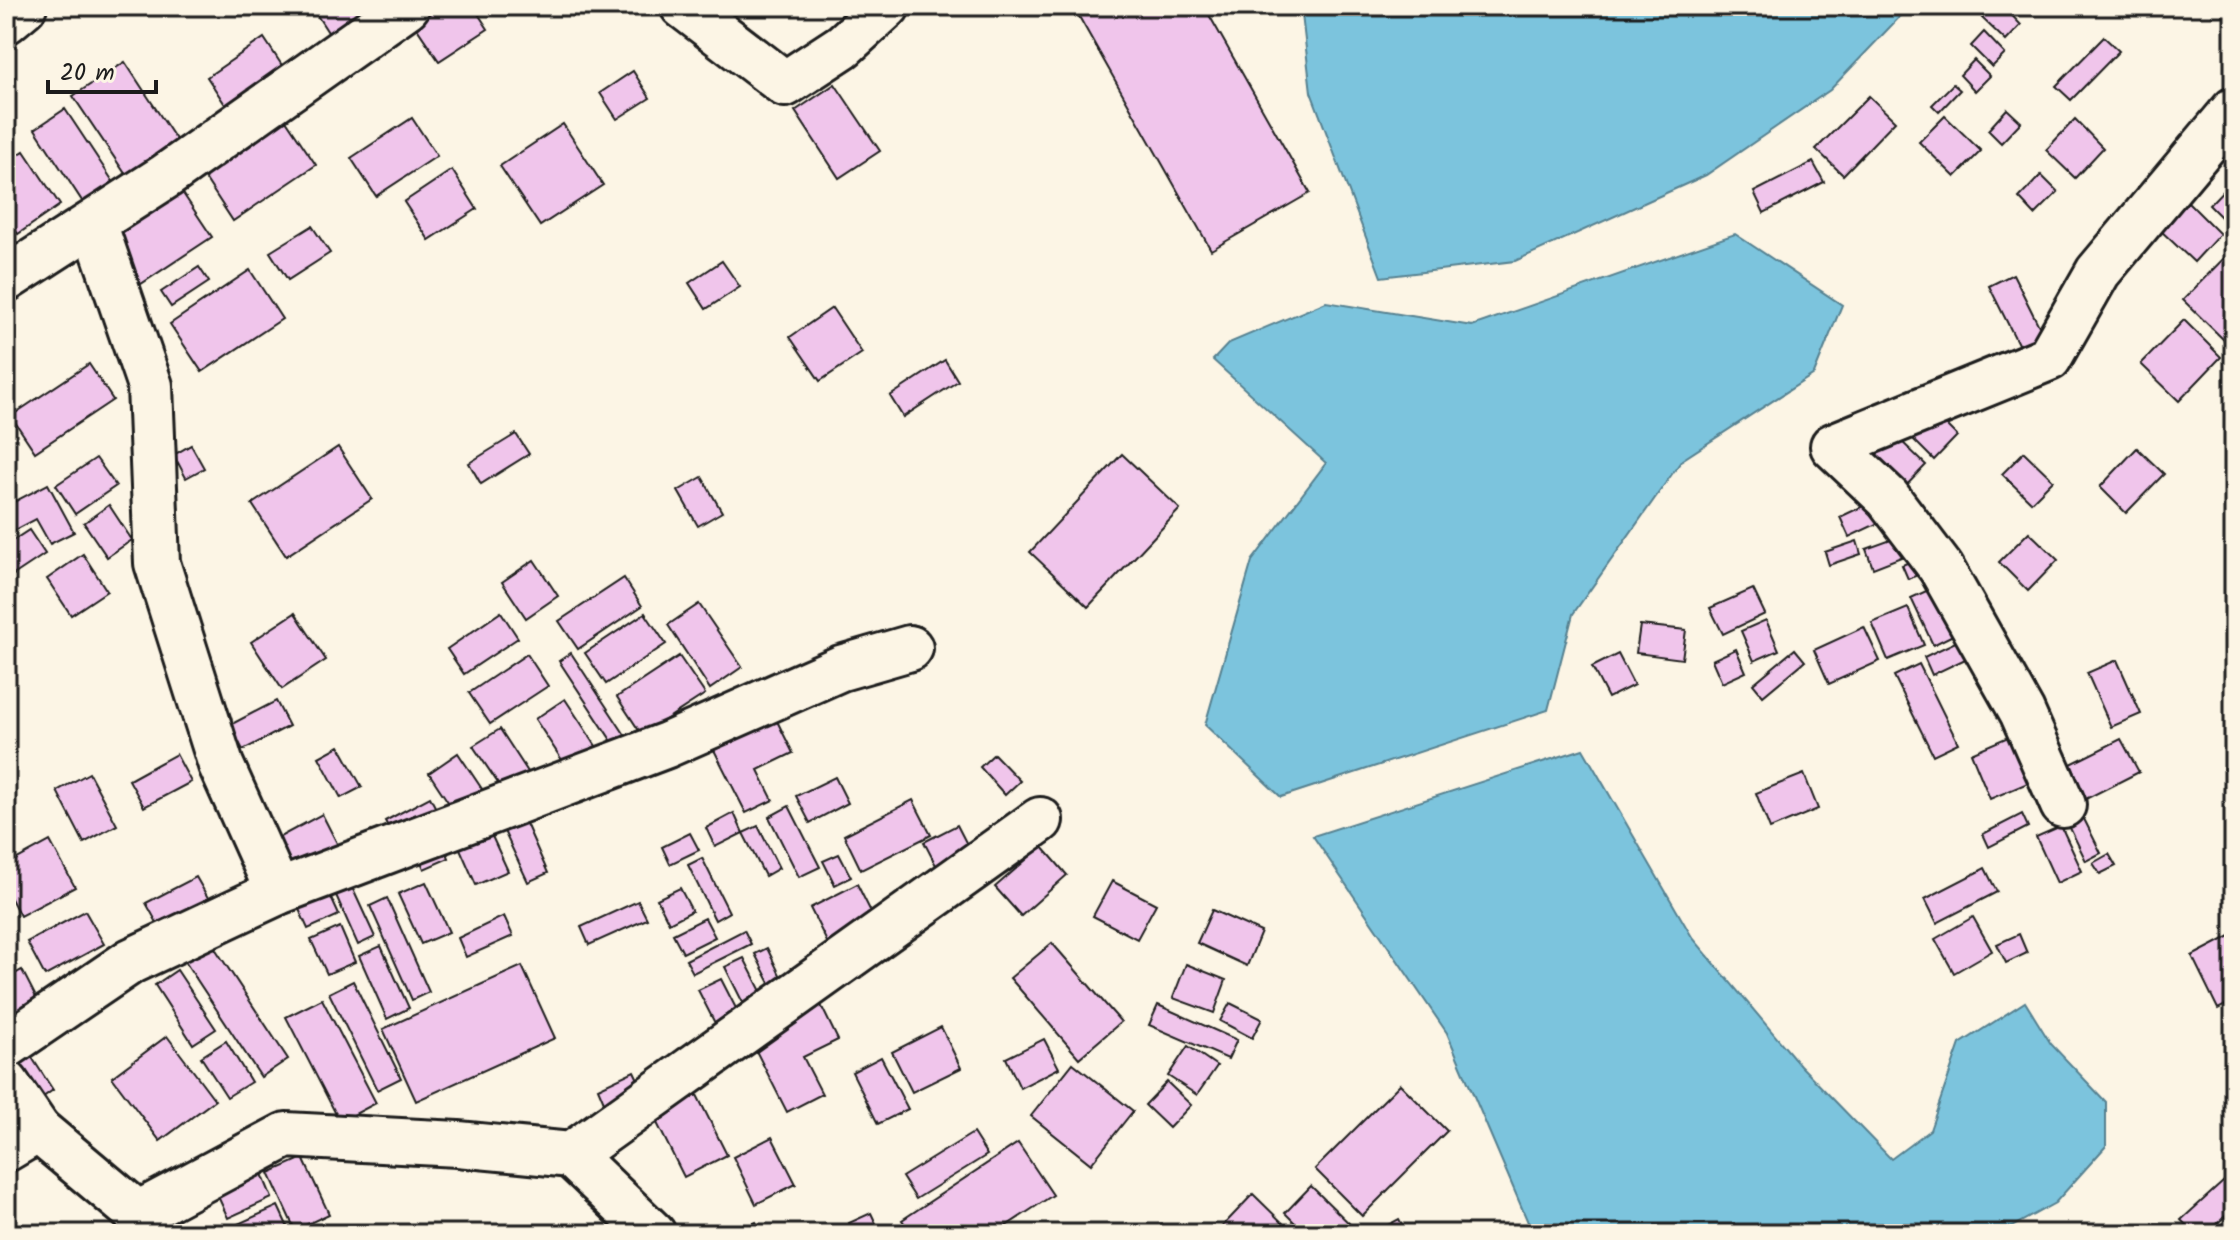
<svg xmlns="http://www.w3.org/2000/svg" width="2240" height="1240" font-family="Kalam,sans-serif">
<style>
.water{fill:#7cc4dd;stroke:#568190;stroke-width:2}
.building{fill:#f0c5eb;stroke:#1c1c1c;stroke-width:2}
.lines{fill:none;stroke-linecap:round;stroke-linejoin:round}
.minor-casing{stroke:#1c1c1c;stroke-width:50}
.minor{stroke:#fcf5e5;stroke-width:44}
</style>
<rect width="100%" height="100%" fill="#fcf5e5"/>
<filter id="ink" filterUnits="userSpaceOnUse"><feTurbulence type="fractalNoise" baseFrequency=".0125" numOctaves="2"/><feDisplacementMap in="SourceGraphic" scale="16" xChannelSelector="R" yChannelSelector="G"/><feConvolveMatrix kernelMatrix="1 2 1 2 8 2 1 2 1" color-interpolation-filters="sRGB"/></filter>
<g filter="url(#ink)">
<!-- water -->
<g class="water">
<polygon points="1301,6 1910,6 1830,90 1706,175 1515,261 1381,277 1311,92"/>
<polygon points="1735,234 1842,305 1814,374 1682,460 1573,614 1548,710 1281,797 1205,725 1252,561 1326,463 1213,360 1229,343 1326,302 1472,326"/>
<polygon points="1583,749 1692,937 1800,1065 1891,1159 1930,1130 1960,1044 2025,1002 2051,1044 2106,1102 2106,1146 2055,1203 1999,1234 1533,1234 1447,1033 1313,836"/>
</g>
<!-- building -->
<g class="building">
<polygon points="311,6 386,6 335,43"/>
<polygon points="429,6 473,6 488,29 439,61 410,18"/>
<polygon points="1073,6 1204,6 1310,193 1211,250"/>
<polygon points="1993,6 2003,6 2021,25 2006,41 1982,18"/>
<polygon points="1984,32 2005,54 1992,67 1971,46"/>
<polygon points="2104,37 2119,51 2071,100 2056,86"/>
<polygon points="264,38 289,76 232,115 207,77"/>
<polygon points="1974,60 1990,76 1975,91 1960,75"/>
<polygon points="125,62 179,144 128,178 73,96"/>
<polygon points="633,71 650,98 617,119 600,93"/>
<polygon points="835,84 880,151 839,178 795,111"/>
<polygon points="1953,84 1960,90 1939,112 1932,105"/>
<polygon points="1869,96 1895,121 1843,175 1816,149"/>
<polygon points="65,109 118,189 88,210 35,129"/>
<polygon points="2007,109 2021,122 2001,143 1988,130"/>
<polygon points="282,114 316,165 233,221 199,169"/>
<polygon points="1945,116 1981,151 1955,177 1919,142"/>
<polygon points="412,118 437,156 376,196 351,158"/>
<polygon points="2075,119 2103,148 2075,178 2046,150"/>
<polygon points="563,124 603,185 540,226 500,166"/>
<polygon points="24,151 60,205 18,234 6,217 6,163"/>
<polygon points="1813,162 1824,182 1764,213 1754,192"/>
<polygon points="452,170 477,209 429,240 404,202"/>
<polygon points="2041,175 2058,192 2035,215 2019,198"/>
<polygon points="2233,180 2234,181 2234,230 2209,205"/>
<polygon points="182,192 212,237 141,284 111,239"/>
<polygon points="2188,202 2220,234 2194,262 2160,230"/>
<polygon points="312,226 330,253 288,280 270,252"/>
<polygon points="2231,251 2234,255 2234,334 2226,342 2183,300"/>
<polygon points="722,261 740,287 706,309 689,283"/>
<polygon points="199,267 209,282 171,307 161,292"/>
<polygon points="250,270 282,319 202,372 170,324"/>
<polygon points="2013,274 2043,334 2019,346 1989,286"/>
<polygon points="832,308 862,353 820,381 790,337"/>
<polygon points="2184,320 2221,357 2179,401 2141,364"/>
<polygon points="945,360 958,381 903,417 890,396"/>
<polygon points="89,364 113,400 35,452 11,416"/>
<polygon points="1933,412 1957,436 1934,460 1910,436"/>
<polygon points="516,434 529,454 481,484 469,463"/>
<polygon points="1895,435 1926,465 1900,492 1869,462"/>
<polygon points="191,445 204,468 186,478 174,455"/>
<polygon points="338,447 372,499 286,556 252,504"/>
<polygon points="2137,448 2164,474 2126,513 2100,487"/>
<polygon points="2024,452 2053,480 2031,502 2002,474"/>
<polygon points="1122,454 1180,509 1088,607 1030,552"/>
<polygon points="96,458 116,486 75,514 56,485"/>
<polygon points="702,477 722,512 698,526 678,491"/>
<polygon points="48,484 74,532 50,544 36,519 6,535 6,506"/>
<polygon points="1878,499 1887,519 1849,537 1840,517"/>
<polygon points="109,505 132,540 107,557 84,523"/>
<polygon points="29,530 45,554 6,580 6,545"/>
<polygon points="2029,532 2058,560 2028,591 1999,562"/>
<polygon points="1902,536 1909,554 1873,568 1866,549"/>
<polygon points="1857,541 1861,554 1829,565 1825,552"/>
<polygon points="83,554 107,591 71,615 47,579"/>
<polygon points="1922,557 1928,571 1908,579 1902,565"/>
<polygon points="534,560 558,596 526,618 502,582"/>
<polygon points="624,578 642,606 578,649 559,621"/>
<polygon points="1935,587 1957,633 1933,645 1911,598"/>
<polygon points="1753,589 1765,614 1723,634 1710,608"/>
<polygon points="699,604 742,667 710,689 668,625"/>
<polygon points="1908,608 1924,645 1888,660 1872,623"/>
<polygon points="501,612 518,638 464,674 447,649"/>
<polygon points="295,613 326,660 282,689 251,642"/>
<polygon points="645,613 666,644 606,684 585,653"/>
<polygon points="1766,620 1779,650 1754,661 1741,631"/>
<polygon points="1640,625 1686,630 1682,659 1636,653"/>
<polygon points="1864,627 1880,661 1829,684 1814,650"/>
<polygon points="1968,636 1976,654 1932,675 1924,657"/>
<polygon points="1736,649 1746,672 1722,683 1712,660"/>
<polygon points="1795,649 1805,661 1763,696 1753,684"/>
<polygon points="571,653 625,735 613,743 559,661"/>
<polygon points="527,654 548,686 490,724 469,693"/>
<polygon points="1618,654 1634,685 1608,698 1592,667"/>
<polygon points="679,656 705,694 642,735 617,697"/>
<polygon points="2117,660 2141,714 2111,727 2087,673"/>
<polygon points="1919,664 1958,743 1933,755 1894,676"/>
<polygon points="565,699 596,746 566,766 535,719"/>
<polygon points="276,701 289,726 243,750 230,725"/>
<polygon points="773,713 793,753 758,770 773,800 746,813 711,744"/>
<polygon points="500,729 530,775 504,792 473,746"/>
<polygon points="2015,734 2035,780 1990,799 1971,753"/>
<polygon points="2121,739 2139,772 2080,802 2063,768"/>
<polygon points="339,746 362,787 341,798 319,757"/>
<polygon points="458,753 490,801 460,820 429,773"/>
<polygon points="176,754 191,782 144,807 129,780"/>
<polygon points="994,754 1020,781 1005,795 980,767"/>
<polygon points="89,773 117,825 84,843 57,791"/>
<polygon points="1804,774 1818,809 1770,829 1756,793"/>
<polygon points="835,777 848,803 810,823 796,796"/>
<polygon points="430,797 442,820 397,843 385,821"/>
<polygon points="913,800 931,835 861,870 844,835"/>
<polygon points="789,806 820,867 799,877 769,817"/>
<polygon points="734,813 743,833 715,847 706,828"/>
<polygon points="322,814 341,851 285,882 265,845"/>
<polygon points="2022,814 2028,827 1989,847 1983,834"/>
<polygon points="524,819 548,873 528,882 503,829"/>
<polygon points="2084,819 2101,853 2086,861 2069,826"/>
<polygon points="485,821 508,871 476,885 454,835"/>
<polygon points="957,825 975,860 942,877 924,842"/>
<polygon points="758,826 779,868 765,876 743,833"/>
<polygon points="2061,826 2082,871 2057,883 2036,837"/>
<polygon points="690,833 699,850 670,864 662,847"/>
<polygon points="50,841 75,887 20,916 6,889 6,865"/>
<polygon points="443,843 449,858 424,869 418,854"/>
<polygon points="1042,846 1067,875 1021,916 995,887"/>
<polygon points="839,854 851,877 835,885 823,861"/>
<polygon points="2109,854 2116,866 2100,874 2093,863"/>
<polygon points="702,858 729,912 715,920 688,865"/>
<polygon points="1985,868 1997,892 1937,923 1925,899"/>
<polygon points="196,877 211,903 161,930 146,903"/>
<polygon points="1112,881 1156,904 1137,939 1093,916"/>
<polygon points="426,882 449,932 421,944 398,894"/>
<polygon points="857,884 877,924 830,948 810,908"/>
<polygon points="351,885 375,937 358,945 335,893"/>
<polygon points="680,888 692,911 669,923 657,899"/>
<polygon points="328,891 339,915 308,929 297,905"/>
<polygon points="387,898 429,992 412,1000 370,906"/>
<polygon points="638,901 647,919 589,945 581,927"/>
<polygon points="1212,910 1261,932 1247,966 1197,943"/>
<polygon points="85,911 104,944 45,976 27,942"/>
<polygon points="504,916 513,936 466,957 458,938"/>
<polygon points="1973,917 1992,951 1954,973 1935,939"/>
<polygon points="705,918 715,937 683,953 673,934"/>
<polygon points="340,927 355,962 327,974 311,940"/>
<polygon points="744,930 751,944 693,973 686,960"/>
<polygon points="2019,934 2027,953 2006,963 1997,944"/>
<polygon points="2234,934 2234,1001 2218,1009 2192,956"/>
<polygon points="207,936 288,1059 261,1077 180,954"/>
<polygon points="1052,943 1121,1022 1079,1058 1010,978"/>
<polygon points="381,946 409,1008 387,1019 359,956"/>
<polygon points="767,948 784,983 773,989 755,954"/>
<polygon points="744,958 767,1003 748,1013 725,967"/>
<polygon points="1186,964 1226,980 1214,1013 1173,998"/>
<polygon points="522,966 555,1038 416,1101 383,1029"/>
<polygon points="22,970 38,1001 6,1017 6,979"/>
<polygon points="177,970 216,1029 193,1044 155,985"/>
<polygon points="721,979 743,1022 720,1033 698,990"/>
<polygon points="353,981 401,1078 377,1090 329,993"/>
<polygon points="322,999 376,1103 340,1122 286,1017"/>
<polygon points="819,1001 838,1040 803,1057 822,1094 787,1112 749,1037"/>
<polygon points="1230,1003 1262,1019 1252,1038 1220,1021"/>
<polygon points="1158,1005 1237,1040 1228,1059 1149,1025"/>
<polygon points="941,1027 961,1068 912,1092 892,1052"/>
<polygon points="167,1036 215,1100 160,1141 112,1077"/>
<polygon points="1044,1039 1059,1068 1020,1088 1006,1058"/>
<polygon points="226,1041 251,1082 227,1097 201,1057"/>
<polygon points="1188,1046 1217,1066 1197,1095 1168,1076"/>
<polygon points="29,1053 53,1090 32,1105 7,1069"/>
<polygon points="881,1057 908,1109 878,1124 852,1072"/>
<polygon points="1073,1063 1133,1111 1091,1164 1031,1116"/>
<polygon points="634,1071 643,1090 606,1107 598,1088"/>
<polygon points="1167,1082 1191,1105 1169,1128 1145,1105"/>
<polygon points="1400,1084 1447,1131 1362,1216 1315,1169"/>
<polygon points="697,1095 727,1155 684,1177 654,1117"/>
<polygon points="973,1133 987,1155 916,1199 902,1177"/>
<polygon points="772,1137 796,1184 756,1204 733,1157"/>
<polygon points="1018,1143 1053,1195 994,1234 912,1234 902,1220"/>
<polygon points="303,1158 329,1214 295,1230 269,1173"/>
<polygon points="260,1169 272,1198 228,1218 215,1190"/>
<polygon points="2234,1172 2234,1208 2206,1234 2195,1234 2181,1220"/>
<polygon points="1311,1186 1360,1234 1306,1234 1285,1213"/>
<polygon points="1253,1194 1294,1234 1215,1234"/>
<polygon points="278,1206 291,1234 242,1234 238,1224"/>
<polygon points="871,1213 881,1234 854,1234 849,1223"/>
<polygon points="1399,1219 1407,1234 1376,1234 1375,1232"/>
<polygon points="756,1222 761,1234 729,1234"/>
</g>
<g class="lines">
<!-- minor casing -->
<g class="minor-casing">
<g id="minor">
<polyline points="683,6 785,84 843,46 887,6"/>
<polyline points="6,21 24,6"/>
<polyline points="94,223 150,386 157,563 221,765 278,892"/>
<polyline points="6,279 166,176 407,6"/>
<polyline points="2063,805 2022,712 1941,568 1888,498 1833,446 2049,358 2098,272 2234,110"/>
<polyline points="6,1046 131,961 278,892 667,745 841,668 910,648"/>
<polyline points="6,1083 38,1130 6,1149"/>
<polyline points="38,1130 138,1214 286,1135 458,1144 571,1155 1040,820"/>
<polyline points="571,1155 653,1234"/>
</g>
</g>
<!-- minor -->
<use href="#minor" class="minor"/>
</g>
</g>
<!-- margin -->
<rect width="2240" height="1240" fill="none" stroke="#fcf5e5" stroke-width="32"/>
<rect x="16" y="16" width="2208" height="1208" fill="none" stroke="#1c1c1c" stroke-width="3" filter="url(#ink)"/>
<!-- scale -->
<path d="M48 80v12h108v-12" fill="none" stroke="#1c1c1c" stroke-width="4"/>
<text x="60" y="80" font-size="24" fill="#1c1c1c" stroke="#fcf5e5" stroke-width="6" paint-order="stroke">20 m</text>
</svg>
